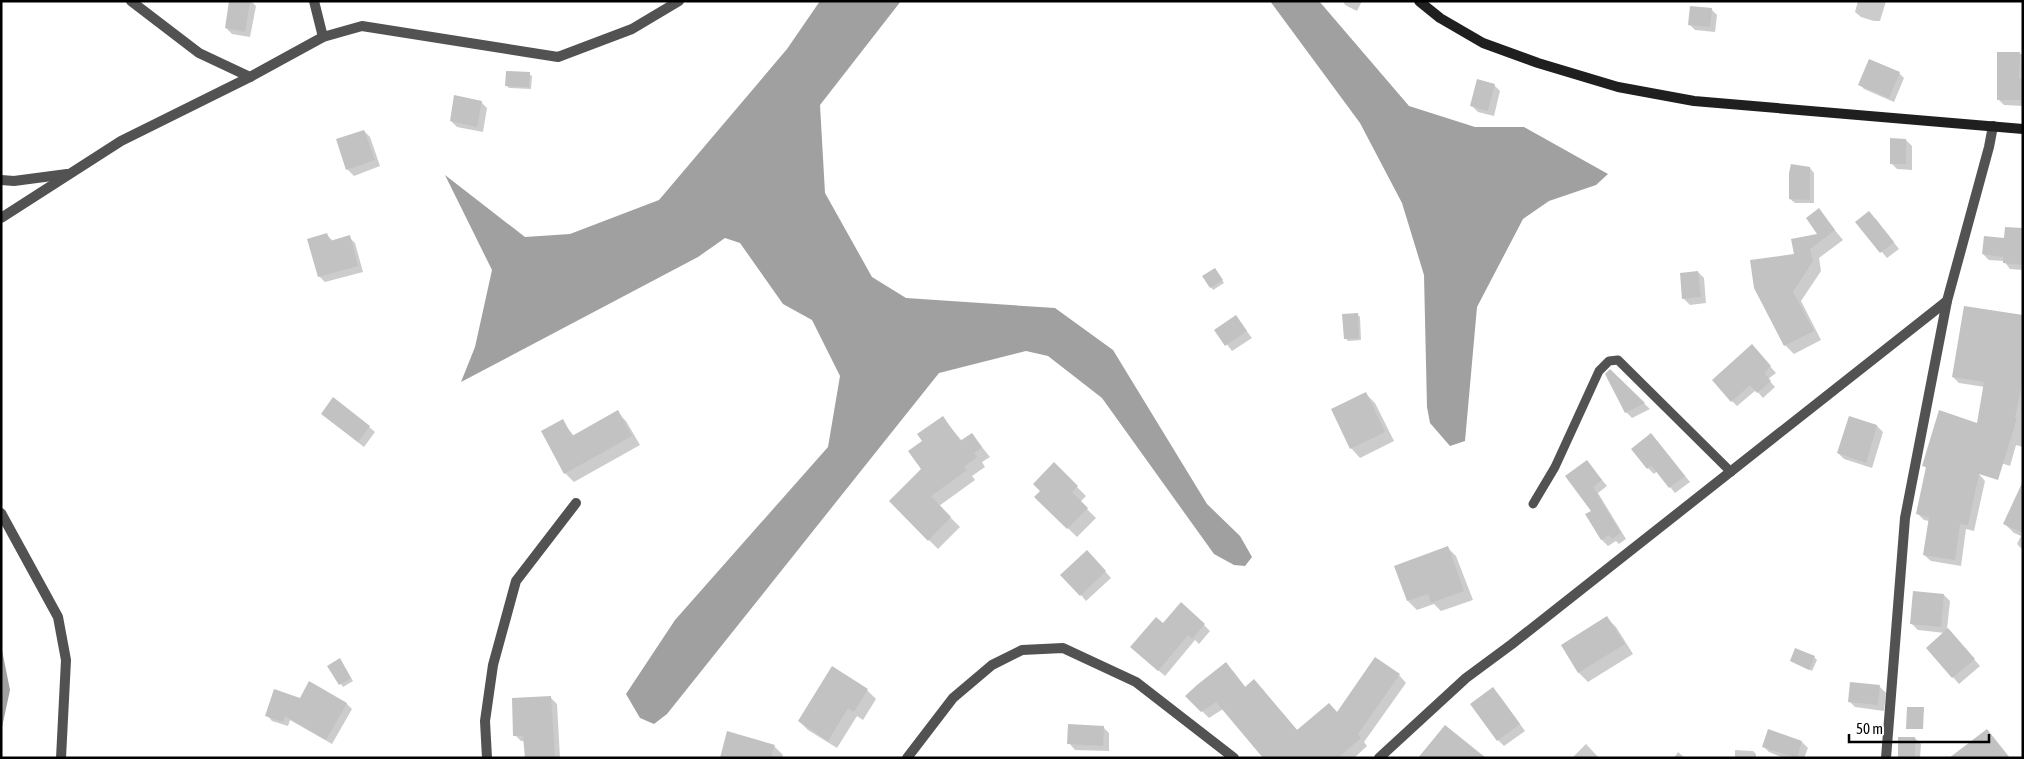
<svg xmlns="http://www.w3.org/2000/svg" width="2024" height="759" font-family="'Asap Condensed',sans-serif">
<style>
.water{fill:#a0a0a0}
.shadow{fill:#0003}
.building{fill:#c2c2c2}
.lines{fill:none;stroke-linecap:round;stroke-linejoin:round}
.lane{stroke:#525252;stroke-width:9}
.street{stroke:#525252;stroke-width:10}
.secondary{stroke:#1f1f1f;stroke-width:10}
</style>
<rect width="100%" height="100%" fill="#fff"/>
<!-- water -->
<g class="water">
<polygon points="820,1 901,1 820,105 825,193 872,277 906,298 1055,308 1113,350 1207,504 1240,536 1252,557 1245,566 1234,565 1214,554 1102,398 1048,356 1026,351 939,373 667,714 654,724 640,718 626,694 675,620 828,447 840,376 812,320 783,304 740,243 725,238 698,257 461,382 475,347 492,270 445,175 525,237 570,234 659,200 787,49"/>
<polygon points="1270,1 1319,1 1409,106 1475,127 1524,127 1608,174 1596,185 1549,201 1523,219 1477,307 1465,441 1450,446 1430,423 1427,407 1424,275 1402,203 1360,123"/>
<polygon points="1,645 10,690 1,732"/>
</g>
<!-- shadow -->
<g class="shadow">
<polygon points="231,1 251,1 256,6 250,37 232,34 226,28"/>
<polygon points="1343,1 1362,1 1357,11 1345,5"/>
<polygon points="1858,1 1886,1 1880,21 1874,21 1861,17 1855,12"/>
<polygon points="1711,9 1717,15 1715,32 1695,30 1689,24"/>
<polygon points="1999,53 2023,54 2023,106 2004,105 1998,99"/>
<polygon points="1899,73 1904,78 1894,102 1864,89 1860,85"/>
<polygon points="529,74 532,76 531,89 509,88 506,85"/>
<polygon points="1494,85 1500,91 1494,116 1478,112 1472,106"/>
<polygon points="481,102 487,108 483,132 457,127 451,121"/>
<polygon points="364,131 370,137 380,166 354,176 348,170 338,140"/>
<polygon points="1906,140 1912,146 1912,170 1897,169 1891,163"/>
<polygon points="1810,168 1814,173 1814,203 1795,203 1790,199"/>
<polygon points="1818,210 1843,240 1819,258 1821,271 1801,301 1821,340 1794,354 1785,345 1795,255 1819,235"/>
<polygon points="1875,218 1899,249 1887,258 1857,222"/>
<polygon points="2023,230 2023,270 2010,269 2004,261 1989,260 1983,254"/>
<polygon points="327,235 333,241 349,237 355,243 363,272 325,282 319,276"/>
<polygon points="1215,269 1224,283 1213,290 1211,287"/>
<polygon points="1698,272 1704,278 1706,303 1690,305 1684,299"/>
<polygon points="1357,314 1360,317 1361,340 1348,341 1345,338"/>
<polygon points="2023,316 2023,447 2016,445 2010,466 1969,452 1979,474 1985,481 1974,531 1966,529 1961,566 1931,561 1924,555 1929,521 1924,520 1918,514 1927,469 1924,465 1978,425 1985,387 1959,383 1953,377"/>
<polygon points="1236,317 1252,338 1232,351 1216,330"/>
<polygon points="1757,352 1776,373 1768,379 1775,387 1763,398 1756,390 1737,406 1732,401"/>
<polygon points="1610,371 1650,409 1632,418 1626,412 1606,374"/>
<polygon points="1366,394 1375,403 1394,441 1360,458 1351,448"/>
<polygon points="617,412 626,421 640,445 574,482 565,473 562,421 574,436"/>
<polygon points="1849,417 1877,426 1883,432 1872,468 1844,459 1838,453"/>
<polygon points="943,418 962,441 972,435 990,457 982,462 985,467 972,476 975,480 939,506 960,527 938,549 890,501 922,469 923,441"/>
<polygon points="328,419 369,427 375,432 364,447"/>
<polygon points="1657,441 1690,482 1675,493 1657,471 1654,474 1648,468"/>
<polygon points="1587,462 1607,486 1598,493 1626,539 1619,544 1616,541 1608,546 1602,540 1587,515 1593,511"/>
<polygon points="1054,464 1086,496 1080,502 1096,518 1077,537 1036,497 1042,491"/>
<polygon points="2023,495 2023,550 2017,544 2021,536 2014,533 2005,524"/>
<polygon points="1447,547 1456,556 1473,600 1441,611 1434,604 1417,610 1408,601"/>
<polygon points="1093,558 1111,578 1086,601 1081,595"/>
<polygon points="1914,592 1944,595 1950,601 1947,629 1980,666 1959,684 1927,648 1945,633 1918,630 1912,624"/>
<polygon points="1607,618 1616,627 1633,654 1588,682 1579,673 1562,646"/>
<polygon points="1163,625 1204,625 1210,631 1199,644 1195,640 1165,676 1138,653"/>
<polygon points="1814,657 1817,660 1812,671 1791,660"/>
<polygon points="342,663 353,681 343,687 329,666"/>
<polygon points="1233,671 1246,688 1261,688 1298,731 1338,713 1399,675 1406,683 1364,742 1367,746 1354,758 1265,758 1223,709 1209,718 1187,696"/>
<polygon points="310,683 347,704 352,709 332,744 290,720 288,726 272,721 267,715 300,699"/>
<polygon points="1880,687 1886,693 1884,711 1855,707 1849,701"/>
<polygon points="867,690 876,699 863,720 857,716 837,748 808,730 799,721"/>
<polygon points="1499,695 1525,731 1504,746 1498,740"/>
<polygon points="551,698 557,704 560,758 526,758 525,741 521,741 515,735"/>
<polygon points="1103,727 1109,733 1109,751 1075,750 1069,743"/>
<polygon points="1769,731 1802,742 1808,748 1804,758 1784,758 1769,752 1763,746"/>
<polygon points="1915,738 1921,744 1920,758 1900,758"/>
<polygon points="1586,744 1599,758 1572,758"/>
<polygon points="774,746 783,755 782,758 722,758"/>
<polygon points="1735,750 1753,751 1756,754 1756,758 1735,758"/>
<polygon points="1678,752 1685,758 1674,758"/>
</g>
<!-- building -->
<g class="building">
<polygon points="229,1 250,1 245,32 225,28"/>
<polygon points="1690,6 1712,8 1710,27 1688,25"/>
<polygon points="1997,52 2020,52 2019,79 2023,79 2023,100 1997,100"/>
<polygon points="1869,59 1900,72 1889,98 1858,85"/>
<polygon points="506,71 530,72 529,87 505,86"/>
<polygon points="1477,79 1495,84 1488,111 1470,106"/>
<polygon points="454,95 482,101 477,127 450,121"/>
<polygon points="364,130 375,160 346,170 336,139"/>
<polygon points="1890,138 1906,139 1906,164 1890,164"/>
<polygon points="1791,164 1810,167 1810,200 1789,199 1789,173"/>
<polygon points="1819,208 1835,230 1810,249 1813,261 1793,292 1814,331 1784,346 1754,288 1750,260 1794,254 1791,239 1817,234 1806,218"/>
<polygon points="1869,211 1894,242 1880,253 1855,222"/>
<polygon points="2005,227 2023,228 2023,265 2003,263 2003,257 1982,254 1984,236 2004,238"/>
<polygon points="327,233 330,241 350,235 358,266 318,277 307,239"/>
<polygon points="1215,268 1223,280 1210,288 1202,276"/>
<polygon points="1698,271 1701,297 1682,299 1680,273"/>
<polygon points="1964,306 2023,315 2023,379 2015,418 2017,418 1998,480 1979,474 1968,525 1960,524 1955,560 1923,555 1929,517 1916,514 1926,467 1922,466 1939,410 1977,423 1984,382 1952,377"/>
<polygon points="1358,313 1359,338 1344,339 1342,314"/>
<polygon points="1236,315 1247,331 1225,346 1214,330"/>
<polygon points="1752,344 1771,366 1764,373 1771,381 1757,393 1750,385 1731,402 1712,380"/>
<polygon points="1610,369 1645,403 1625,413 1605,374"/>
<polygon points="1366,392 1385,432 1350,449 1331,409"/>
<polygon points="333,397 370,426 358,442 321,414"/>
<polygon points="618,410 632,436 564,474 541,431 563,419 572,436"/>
<polygon points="943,416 960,441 972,433 982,447 974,453 977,457 964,467 967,470 931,496 951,517 928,541 889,501 921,469 908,451 922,441 917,434"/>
<polygon points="1849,416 1877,425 1866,463 1837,453"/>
<polygon points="1651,433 1685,476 1669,488 1651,465 1647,469 1631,449"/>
<polygon points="1587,460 1602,480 1593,487 1621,533 1612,539 1609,535 1601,540 1585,514 1591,511 1565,476"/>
<polygon points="1054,462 1078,486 1072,492 1088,508 1067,529 1034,497 1040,491 1033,484"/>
<polygon points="2023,481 2023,533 2003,524"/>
<polygon points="1448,546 1464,591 1431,603 1428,594 1407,601 1394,566"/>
<polygon points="1087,550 1106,571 1080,596 1060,575"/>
<polygon points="1913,591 1944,594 1941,627 1910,624"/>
<polygon points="1181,602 1205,624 1192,639 1188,635 1158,671 1130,647 1156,617 1163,623"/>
<polygon points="1607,616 1625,644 1578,673 1561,645"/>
<polygon points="1948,628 1975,659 1952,678 1926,648"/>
<polygon points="1795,648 1815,656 1809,670 1790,661"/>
<polygon points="1375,657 1400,674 1358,734 1361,738 1338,758 1263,758 1216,702 1201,712 1185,696 1197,685 1226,662 1245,687 1254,679 1297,730 1329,703 1337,712"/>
<polygon points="340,658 351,678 339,685 327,666"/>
<polygon points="832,666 868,689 854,712 848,708 828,741 798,721"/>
<polygon points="309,681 347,703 326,740 285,716 283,722 265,716 274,689 300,698"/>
<polygon points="1850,682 1880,685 1878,705 1848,702"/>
<polygon points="1493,687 1520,724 1497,741 1470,704"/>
<polygon points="551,696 555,758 525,758 523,736 513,736 512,698"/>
<polygon points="1907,707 1924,707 1923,729 1906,729"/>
<polygon points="1068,724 1104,726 1103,746 1067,744"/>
<polygon points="1445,725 1486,758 1418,758"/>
<polygon points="1768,729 1802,741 1797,758 1762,747"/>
<polygon points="1987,729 2010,758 1949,758"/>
<polygon points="727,731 775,745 771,758 720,758"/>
<rect x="1898" y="737" width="17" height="21"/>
</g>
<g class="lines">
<!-- lane -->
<polyline class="lane" points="1533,504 1555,467 1599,371 1609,361 1618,360 1731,472"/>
<!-- street -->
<g class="street">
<polyline points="131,1 199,53 250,77"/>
<polyline points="314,1 323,37"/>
<polyline points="1,180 14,181 67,174"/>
<polyline points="1,218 121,141 250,77 323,37 362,26 558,57 632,29 679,1"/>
<polyline points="1,513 58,617 66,660 61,758"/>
<polyline points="487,758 485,721 493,665 516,581 576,503"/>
<polyline points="907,758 953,698 992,665 1022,650 1063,648 1136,682 1234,758"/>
<polyline points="1379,758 1466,678 1512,644 1947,301"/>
<polyline points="1886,758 1905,518 1947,301 1989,147 1993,126"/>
</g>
<!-- secondary -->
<polyline class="secondary" points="1419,1 1440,18 1483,43 1538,63 1618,87 1694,101 2023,129"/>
</g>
<!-- border -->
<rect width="2024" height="759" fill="none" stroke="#000000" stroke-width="5"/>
<!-- scale -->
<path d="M1849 734v8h140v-8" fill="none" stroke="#000000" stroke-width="2.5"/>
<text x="1856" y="734" font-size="15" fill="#000000" stroke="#ffffff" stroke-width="4" paint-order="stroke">50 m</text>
</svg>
